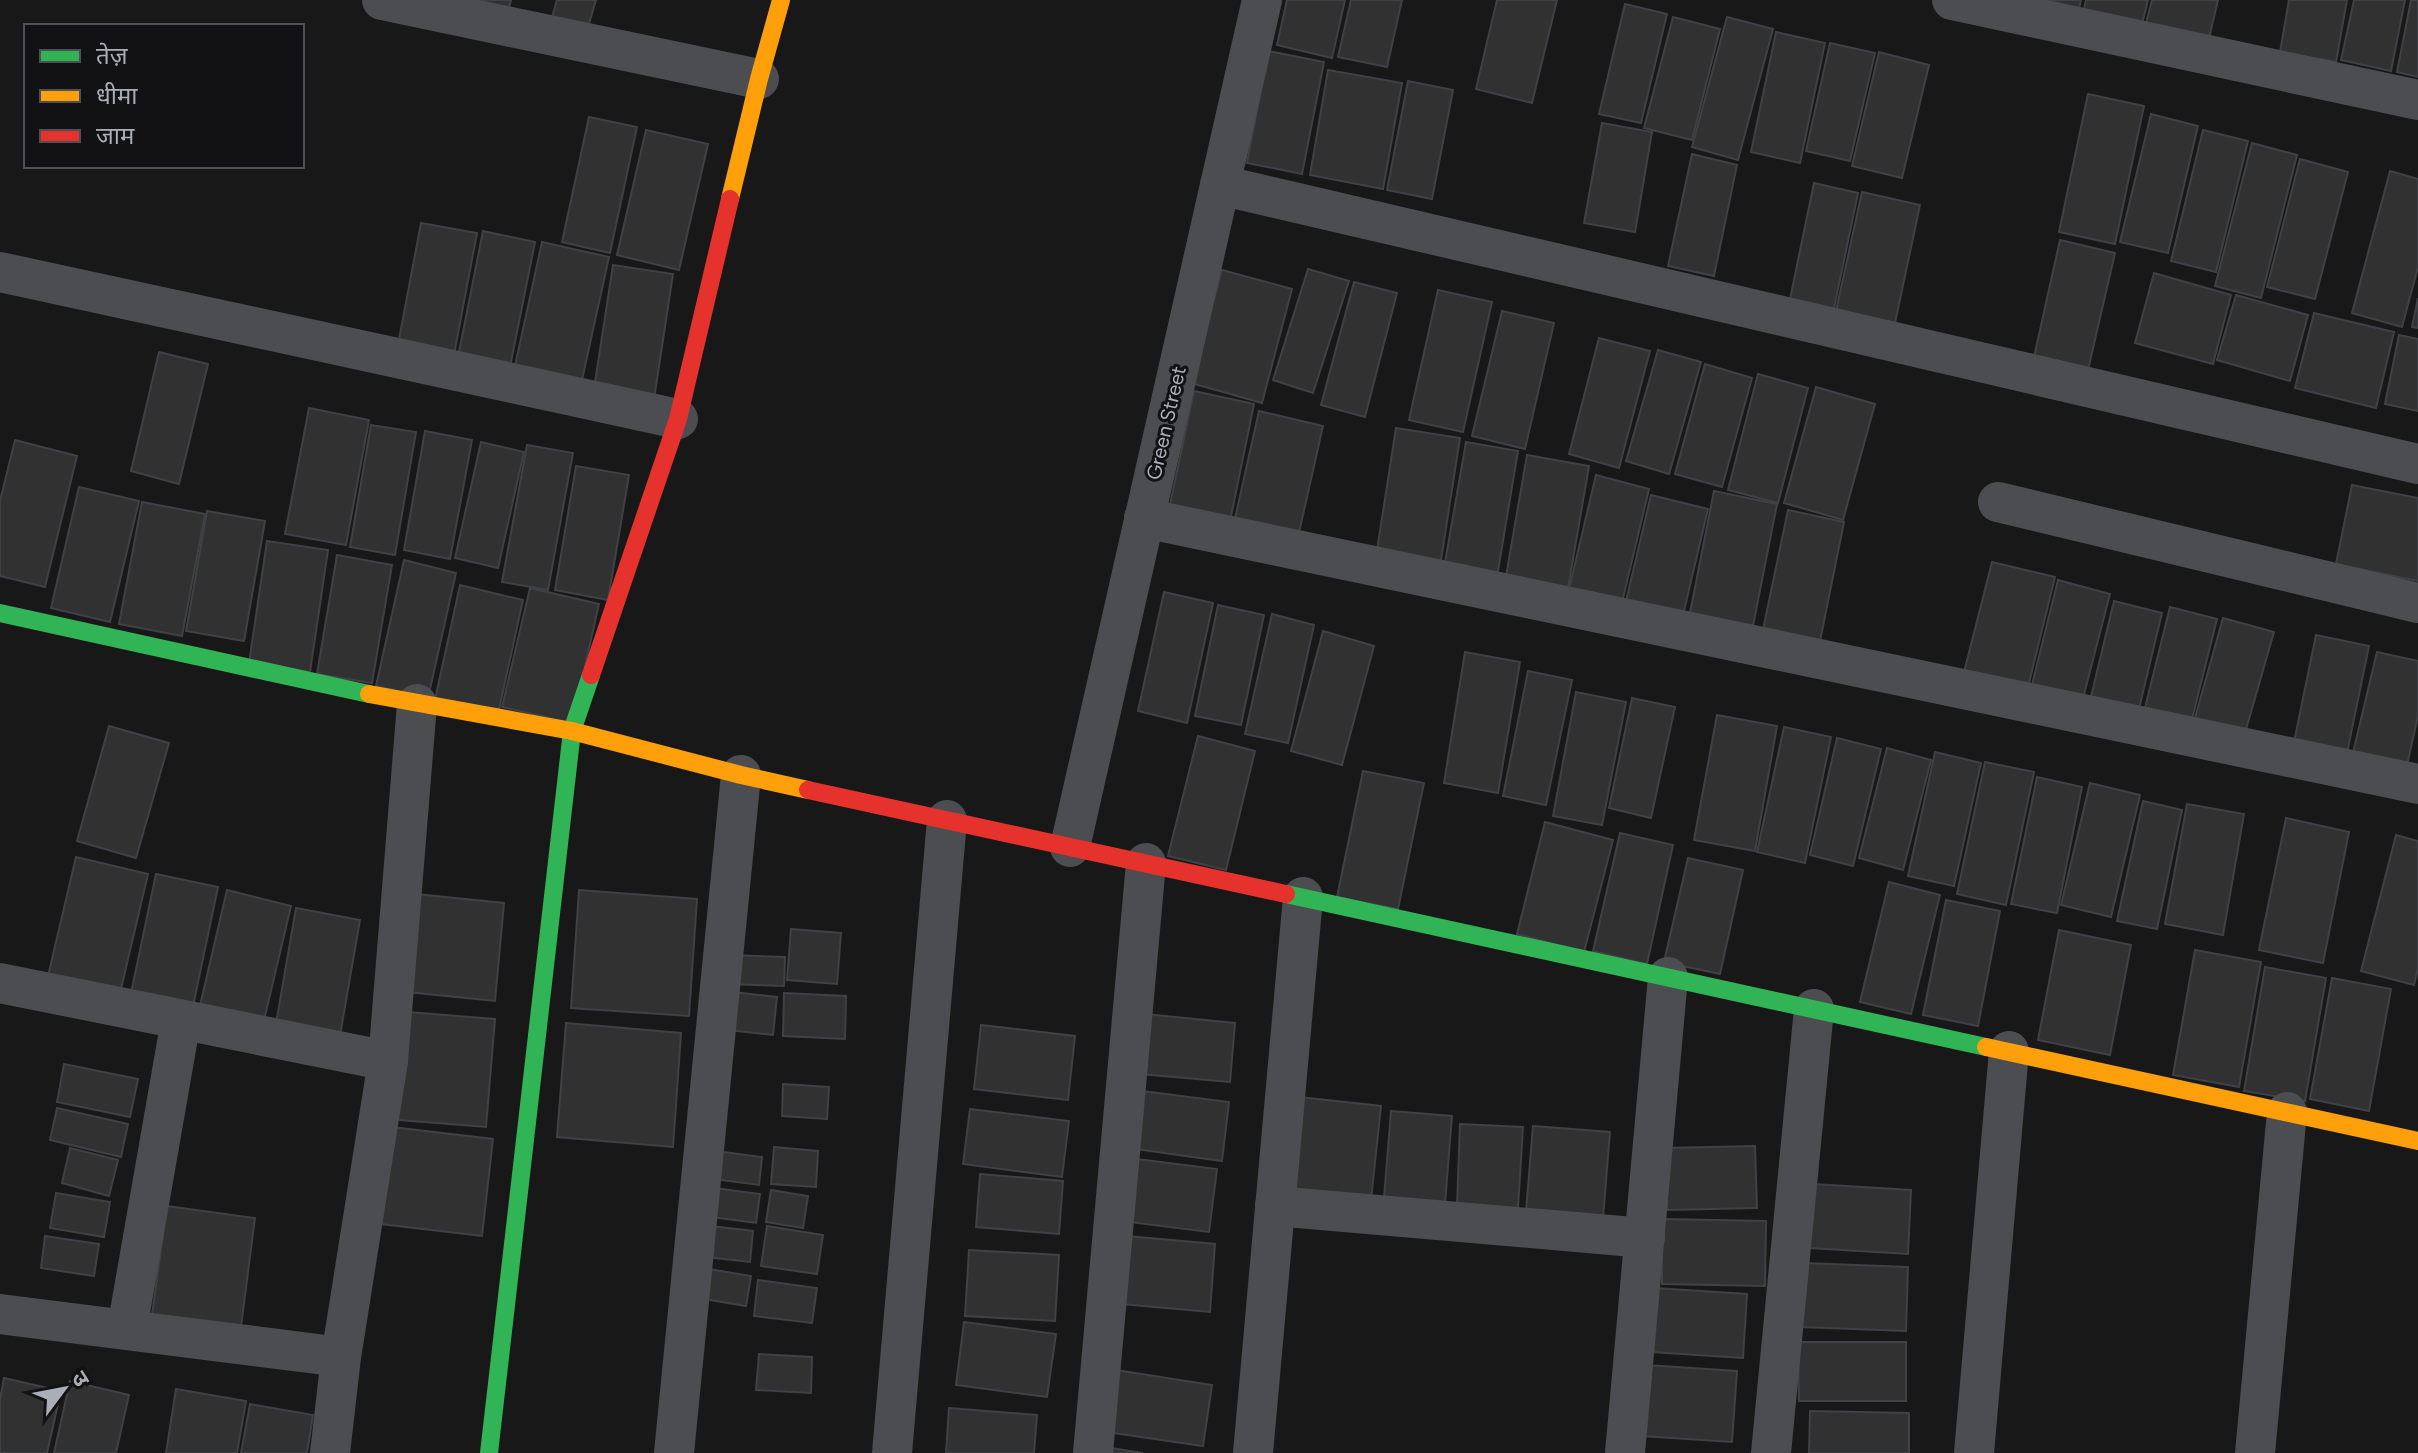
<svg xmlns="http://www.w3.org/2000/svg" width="2418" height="1453" font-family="Figtree,'Noto Sans Devanagari',sans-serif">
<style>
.building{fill:#313132;stroke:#404144;stroke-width:2}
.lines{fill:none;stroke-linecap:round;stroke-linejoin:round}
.street{stroke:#4c4d50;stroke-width:40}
.fast{stroke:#30b455;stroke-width:18}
.slow{stroke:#ff9f0a;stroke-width:18}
.jam{stroke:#e5322d;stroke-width:18}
.labels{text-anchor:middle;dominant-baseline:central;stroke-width:6;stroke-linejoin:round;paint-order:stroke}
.street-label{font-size:20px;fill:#aaaeb7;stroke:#121214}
</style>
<rect width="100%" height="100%" fill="#181818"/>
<!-- building -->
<g class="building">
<polygon points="473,0 511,0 508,11"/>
<polygon points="557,0 596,0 588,27 552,17"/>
<polygon points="1287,0 1345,0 1332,58 1277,45"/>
<polygon points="1351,0 1402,0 1387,67 1338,57"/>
<polygon points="1497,0 1557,0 1532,103 1476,89"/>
<polygon points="2039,0 2081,0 2077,19"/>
<polygon points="2086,0 2148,0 2139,36 2081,23"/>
<polygon points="2152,0 2218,0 2206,51 2143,35"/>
<polygon points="2289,0 2347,0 2336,62 2280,52"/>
<polygon points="2354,0 2405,0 2391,71 2341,60"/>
<polygon points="2411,0 2418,0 2418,77 2397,72"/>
<polygon points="1625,4 1667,14 1641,123 1599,114"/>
<polygon points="1673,17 1720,29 1692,140 1644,128"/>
<polygon points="1727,17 1773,29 1738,160 1692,147"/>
<polygon points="1776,32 1825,43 1800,163 1751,152"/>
<polygon points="1830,43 1875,53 1850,161 1806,151"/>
<polygon points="1268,51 1324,62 1302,174 1247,163"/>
<polygon points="1879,52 1929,65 1902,178 1852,166"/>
<polygon points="1328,70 1402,83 1383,189 1310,175"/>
<polygon points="1408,81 1453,90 1432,199 1387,190"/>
<polygon points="2088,94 2144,106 2115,244 2059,232"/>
<polygon points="2151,114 2198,126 2168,253 2120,242"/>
<polygon points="589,117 637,127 610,253 562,242"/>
<polygon points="1602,123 1652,132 1635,232 1584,223"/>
<polygon points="646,130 708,144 679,270 617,255"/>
<polygon points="2203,130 2248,141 2216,272 2171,261"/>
<polygon points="2252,143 2297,155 2261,298 2215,286"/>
<polygon points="1692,154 1737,165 1714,276 1668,266"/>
<polygon points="2300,159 2348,172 2315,299 2267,287"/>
<polygon points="2390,171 2418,179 2418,267 2402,327 2352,313"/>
<polygon points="1814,183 1858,193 1833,313 1789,304"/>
<polygon points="1862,192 1920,205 1895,323 1836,311"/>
<polygon points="421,223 477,233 453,360 397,350"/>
<polygon points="483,231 535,242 510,367 458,357"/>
<polygon points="2060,240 2115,253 2088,370 2034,357"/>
<polygon points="542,242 609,257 582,380 515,366"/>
<polygon points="613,265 673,274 654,399 594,389"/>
<polygon points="1308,269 1349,281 1313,393 1273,380"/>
<polygon points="1222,270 1292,289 1262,403 1191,383"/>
<polygon points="2154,273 2231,295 2213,364 2135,343"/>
<polygon points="1354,282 1397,293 1365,417 1321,405"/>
<polygon points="1438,290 1492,302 1463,432 1409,420"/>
<polygon points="2236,295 2308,315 2290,381 2217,360"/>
<polygon points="2418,298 2418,328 2412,327"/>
<polygon points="1502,311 1554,323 1525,449 1472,436"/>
<polygon points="2314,313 2394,332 2376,408 2295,388"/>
<polygon points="2399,335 2418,339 2418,411 2385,404"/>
<polygon points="1599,338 1650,351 1619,468 1569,454"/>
<polygon points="1658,350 1701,362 1669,474 1626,461"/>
<polygon points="159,352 208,364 179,484 131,471"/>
<polygon points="1705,364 1752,378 1722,487 1675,474"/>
<polygon points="1758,374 1808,388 1778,503 1728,490"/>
<polygon points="1816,387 1875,404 1843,520 1784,503"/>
<polygon points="1194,391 1254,404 1229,526 1168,514"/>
<polygon points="309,408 369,420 346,545 285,534"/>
<polygon points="1259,411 1323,426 1296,546 1232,532"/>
<polygon points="371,425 416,432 395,555 350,547"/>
<polygon points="1396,428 1460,438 1439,573 1375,563"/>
<polygon points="425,431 472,440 450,559 404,550"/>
<polygon points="15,440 77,456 45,587 0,576 0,501"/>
<polygon points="481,442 524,452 498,568 455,558"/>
<polygon points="1466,442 1518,451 1496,583 1443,574"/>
<polygon points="527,445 573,453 548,590 502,582"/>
<polygon points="1527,455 1589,466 1567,594 1505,582"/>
<polygon points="576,466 629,475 608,600 555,590"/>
<polygon points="1596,475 1649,489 1619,615 1566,602"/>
<polygon points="2352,485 2418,498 2418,581 2336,564"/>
<polygon points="79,487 139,501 110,622 51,608"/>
<polygon points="1714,491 1777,504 1751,636 1688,623"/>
<polygon points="1651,495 1708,509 1680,628 1623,614"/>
<polygon points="142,502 205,514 182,636 119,624"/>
<polygon points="1788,510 1844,522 1817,656 1760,644"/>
<polygon points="207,511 265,521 244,641 186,631"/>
<polygon points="267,541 328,550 310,672 249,663"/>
<polygon points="337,555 392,565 372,683 317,674"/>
<polygon points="404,560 456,573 428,698 376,686"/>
<polygon points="1992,562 2055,577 2026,695 1962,680"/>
<polygon points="2058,580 2110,594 2081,706 2030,693"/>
<polygon points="460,585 523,600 498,714 435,700"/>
<polygon points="530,588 599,604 572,723 502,707"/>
<polygon points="1164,592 1213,603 1187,723 1138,711"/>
<polygon points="2114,601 2162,613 2137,717 2089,705"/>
<polygon points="1218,605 1264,615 1241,725 1195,716"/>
<polygon points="2170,607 2217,619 2189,731 2142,720"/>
<polygon points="1272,614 1314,625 1288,743 1245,734"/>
<polygon points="2223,618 2274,632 2243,740 2193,725"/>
<polygon points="1323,631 1374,646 1342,765 1291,751"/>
<polygon points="2316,635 2369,646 2345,763 2292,752"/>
<polygon points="1465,652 1520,662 1498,793 1444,783"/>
<polygon points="2377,652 2418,661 2418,716 2405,774 2351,761"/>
<polygon points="1528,671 1572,680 1546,805 1503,796"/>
<polygon points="1576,692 1626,702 1602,825 1553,816"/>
<polygon points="1632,698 1675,707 1651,818 1609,808"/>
<polygon points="1717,715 1777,726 1755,851 1694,840"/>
<polygon points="109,726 169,743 136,858 77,841"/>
<polygon points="1784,727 1831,737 1805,863 1757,852"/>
<polygon points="1198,736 1255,751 1226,870 1168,856"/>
<polygon points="1837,738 1881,749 1853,866 1810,855"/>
<polygon points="1887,748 1931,760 1903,870 1859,858"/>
<polygon points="1935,752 1981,763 1954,886 1908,876"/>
<polygon points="1985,762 2034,772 2006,905 1957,894"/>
<polygon points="1363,771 1424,783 1398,909 1337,897"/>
<polygon points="2037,777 2082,787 2057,913 2011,904"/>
<polygon points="2090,783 2140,795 2111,917 2061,905"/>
<polygon points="2143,801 2182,810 2157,929 2117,921"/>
<polygon points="2187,804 2244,814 2223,935 2165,924"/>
<polygon points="2286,818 2349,832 2323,963 2259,950"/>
<polygon points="1545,822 1613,840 1584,952 1517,934"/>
<polygon points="1620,833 1673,845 1647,964 1593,951"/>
<polygon points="2396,835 2418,841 2418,968 2414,985 2361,971"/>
<polygon points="76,857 148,874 117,1006 45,989"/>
<polygon points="1688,858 1743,870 1720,974 1664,962"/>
<polygon points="156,874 218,887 192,1011 130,998"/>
<polygon points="1889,882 1940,895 1911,1014 1860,1002"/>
<polygon points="227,890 291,906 262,1029 198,1014"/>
<polygon points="579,890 697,899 689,1016 571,1008"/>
<polygon points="406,893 504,903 495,1001 397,991"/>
<polygon points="1946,900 2000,911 1978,1026 1923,1015"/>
<polygon points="296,908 360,920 338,1047 274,1035"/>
<polygon points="791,929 841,933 837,984 787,980"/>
<polygon points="2059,930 2131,945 2110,1055 2038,1040"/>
<polygon points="2195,950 2261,962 2239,1087 2173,1075"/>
<polygon points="727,955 785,957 784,986 726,984"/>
<polygon points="2265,967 2326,978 2305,1101 2244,1091"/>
<polygon points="2332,978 2391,989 2369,1111 2310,1099"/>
<polygon points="724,991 777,997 773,1035 720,1029"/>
<polygon points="784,993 846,996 845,1039 783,1036"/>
<polygon points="395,1011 495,1019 486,1127 387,1119"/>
<polygon points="1145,1014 1235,1023 1230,1082 1140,1074"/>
<polygon points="566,1023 681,1033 673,1147 557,1137"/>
<polygon points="981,1025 1075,1036 1068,1100 974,1089"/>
<polygon points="64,1064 138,1079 130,1117 57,1102"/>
<polygon points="783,1084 829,1087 827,1119 782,1116"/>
<polygon points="1142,1091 1229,1102 1222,1161 1135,1149"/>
<polygon points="1299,1097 1381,1106 1371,1200 1289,1190"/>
<polygon points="57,1108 128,1124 121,1157 50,1140"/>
<polygon points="970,1109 1069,1121 1062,1177 963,1164"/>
<polygon points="1391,1111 1452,1116 1445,1204 1384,1198"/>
<polygon points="1460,1124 1523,1127 1518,1208 1457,1205"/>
<polygon points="383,1126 493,1139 482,1236 372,1223"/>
<polygon points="1533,1126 1610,1132 1603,1218 1526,1211"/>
<polygon points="1755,1146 1757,1208 1667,1210 1666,1148"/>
<polygon points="774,1147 818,1151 816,1187 771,1184"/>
<polygon points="70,1148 118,1160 109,1196 62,1183"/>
<polygon points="716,1151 762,1157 759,1185 713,1179"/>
<polygon points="1129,1158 1217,1169 1209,1232 1121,1221"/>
<polygon points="980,1174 1063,1181 1059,1234 976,1227"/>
<polygon points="1813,1184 1911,1190 1908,1254 1810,1248"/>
<polygon points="707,1187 760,1194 756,1223 703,1216"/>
<polygon points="771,1190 808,1196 803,1228 766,1222"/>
<polygon points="56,1193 110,1202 104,1237 50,1228"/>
<polygon points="167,1206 255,1218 240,1334 151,1322"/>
<polygon points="1662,1219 1766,1221 1765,1286 1662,1284"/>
<polygon points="702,1225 753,1231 750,1262 698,1256"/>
<polygon points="767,1226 823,1235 817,1274 761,1266"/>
<polygon points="45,1236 99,1244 94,1276 41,1268"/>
<polygon points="1127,1236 1215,1244 1210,1312 1122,1304"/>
<polygon points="969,1250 1059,1255 1055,1321 965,1316"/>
<polygon points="1804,1263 1908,1267 1906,1331 1801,1327"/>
<polygon points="697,1267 751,1276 746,1306 692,1297"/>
<polygon points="758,1280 817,1288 812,1323 754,1316"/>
<polygon points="1654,1288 1747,1294 1743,1358 1651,1352"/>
<polygon points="964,1322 1056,1334 1047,1397 956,1385"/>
<polygon points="1798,1342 1906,1342 1906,1401 1799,1401"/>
<polygon points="759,1354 812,1357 811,1393 756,1390"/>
<polygon points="1646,1365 1737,1371 1732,1442 1641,1436"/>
<polygon points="1116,1370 1212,1385 1203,1446 1106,1432"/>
<polygon points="4,1378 61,1391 47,1453 0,1453 0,1399"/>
<polygon points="70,1381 129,1395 116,1453 54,1453"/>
<polygon points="176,1389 246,1401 237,1453 166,1453"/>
<polygon points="250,1404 313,1415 307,1453 241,1453"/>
<polygon points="949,1408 1037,1415 1034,1453 946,1453"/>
<polygon points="1810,1411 1909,1413 1909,1453 1809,1453"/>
<polygon points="1111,1448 1143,1453 1110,1453"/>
</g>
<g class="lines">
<!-- street -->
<g class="street">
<polyline points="382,0 759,79"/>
<polyline points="1952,0 2418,100"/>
<polyline points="1220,185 2418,464"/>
<polyline points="0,272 678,419"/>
<polyline points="1998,502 2418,603"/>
<polyline points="1144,518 2418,784"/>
<polyline points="1070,847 1262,0"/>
<polyline points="0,983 388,1061"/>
<polyline points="1275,1206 1645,1238"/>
<polyline points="0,1314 341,1357"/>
<polyline points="127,1329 181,1020"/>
<polyline points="330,1453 341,1357 388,1061 417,704"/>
<polyline points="674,1453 741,775"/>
<polyline points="892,1453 947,820"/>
<polyline points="1093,1453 1146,863"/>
<polyline points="1253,1453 1303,897"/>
<polyline points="1625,1453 1668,977"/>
<polyline points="1771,1453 1814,1009"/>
<polyline points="1974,1453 2009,1051"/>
<polyline points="2255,1453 2287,1112"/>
</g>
<!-- fast -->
<g class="fast">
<polyline points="0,613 369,694"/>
<polyline points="1286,894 1986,1047"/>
<polyline points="489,1453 572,731 591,675"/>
</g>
<!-- slow -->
<g class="slow">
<polyline points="730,199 759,79 781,0"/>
<polyline points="369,694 572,731 741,775 808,790"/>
<polyline points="1986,1047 2418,1141"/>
</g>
<!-- jam -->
<g class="jam">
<polyline points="591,675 678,419 730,199"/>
<polyline points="808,790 1286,894"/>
</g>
</g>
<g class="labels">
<!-- street labels -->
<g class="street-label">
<text transform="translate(1166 423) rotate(-77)">Green Street</text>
</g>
</g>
<!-- legend -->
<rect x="24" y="24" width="280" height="144" fill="#121214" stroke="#4f5055" stroke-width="2"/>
<rect x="40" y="50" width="40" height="12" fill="#30b455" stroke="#4f5055" stroke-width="2"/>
<text x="96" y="64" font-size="24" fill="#aaaeb7">तेज़</text>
<rect x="40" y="90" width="40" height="12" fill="#ff9f0a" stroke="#4f5055" stroke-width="2"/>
<text x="96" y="104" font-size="24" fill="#aaaeb7">धीमा</text>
<rect x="40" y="130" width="40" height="12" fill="#e5322d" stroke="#4f5055" stroke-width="2"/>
<text x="96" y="144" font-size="24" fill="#aaaeb7">जाम</text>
<!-- north arrow -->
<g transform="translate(64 1389) rotate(58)" stroke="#121214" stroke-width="6" paint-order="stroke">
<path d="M0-6L14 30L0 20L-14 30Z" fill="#aaaeb7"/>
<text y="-12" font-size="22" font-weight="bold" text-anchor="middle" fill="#aaaeb7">उ</text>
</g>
</svg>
